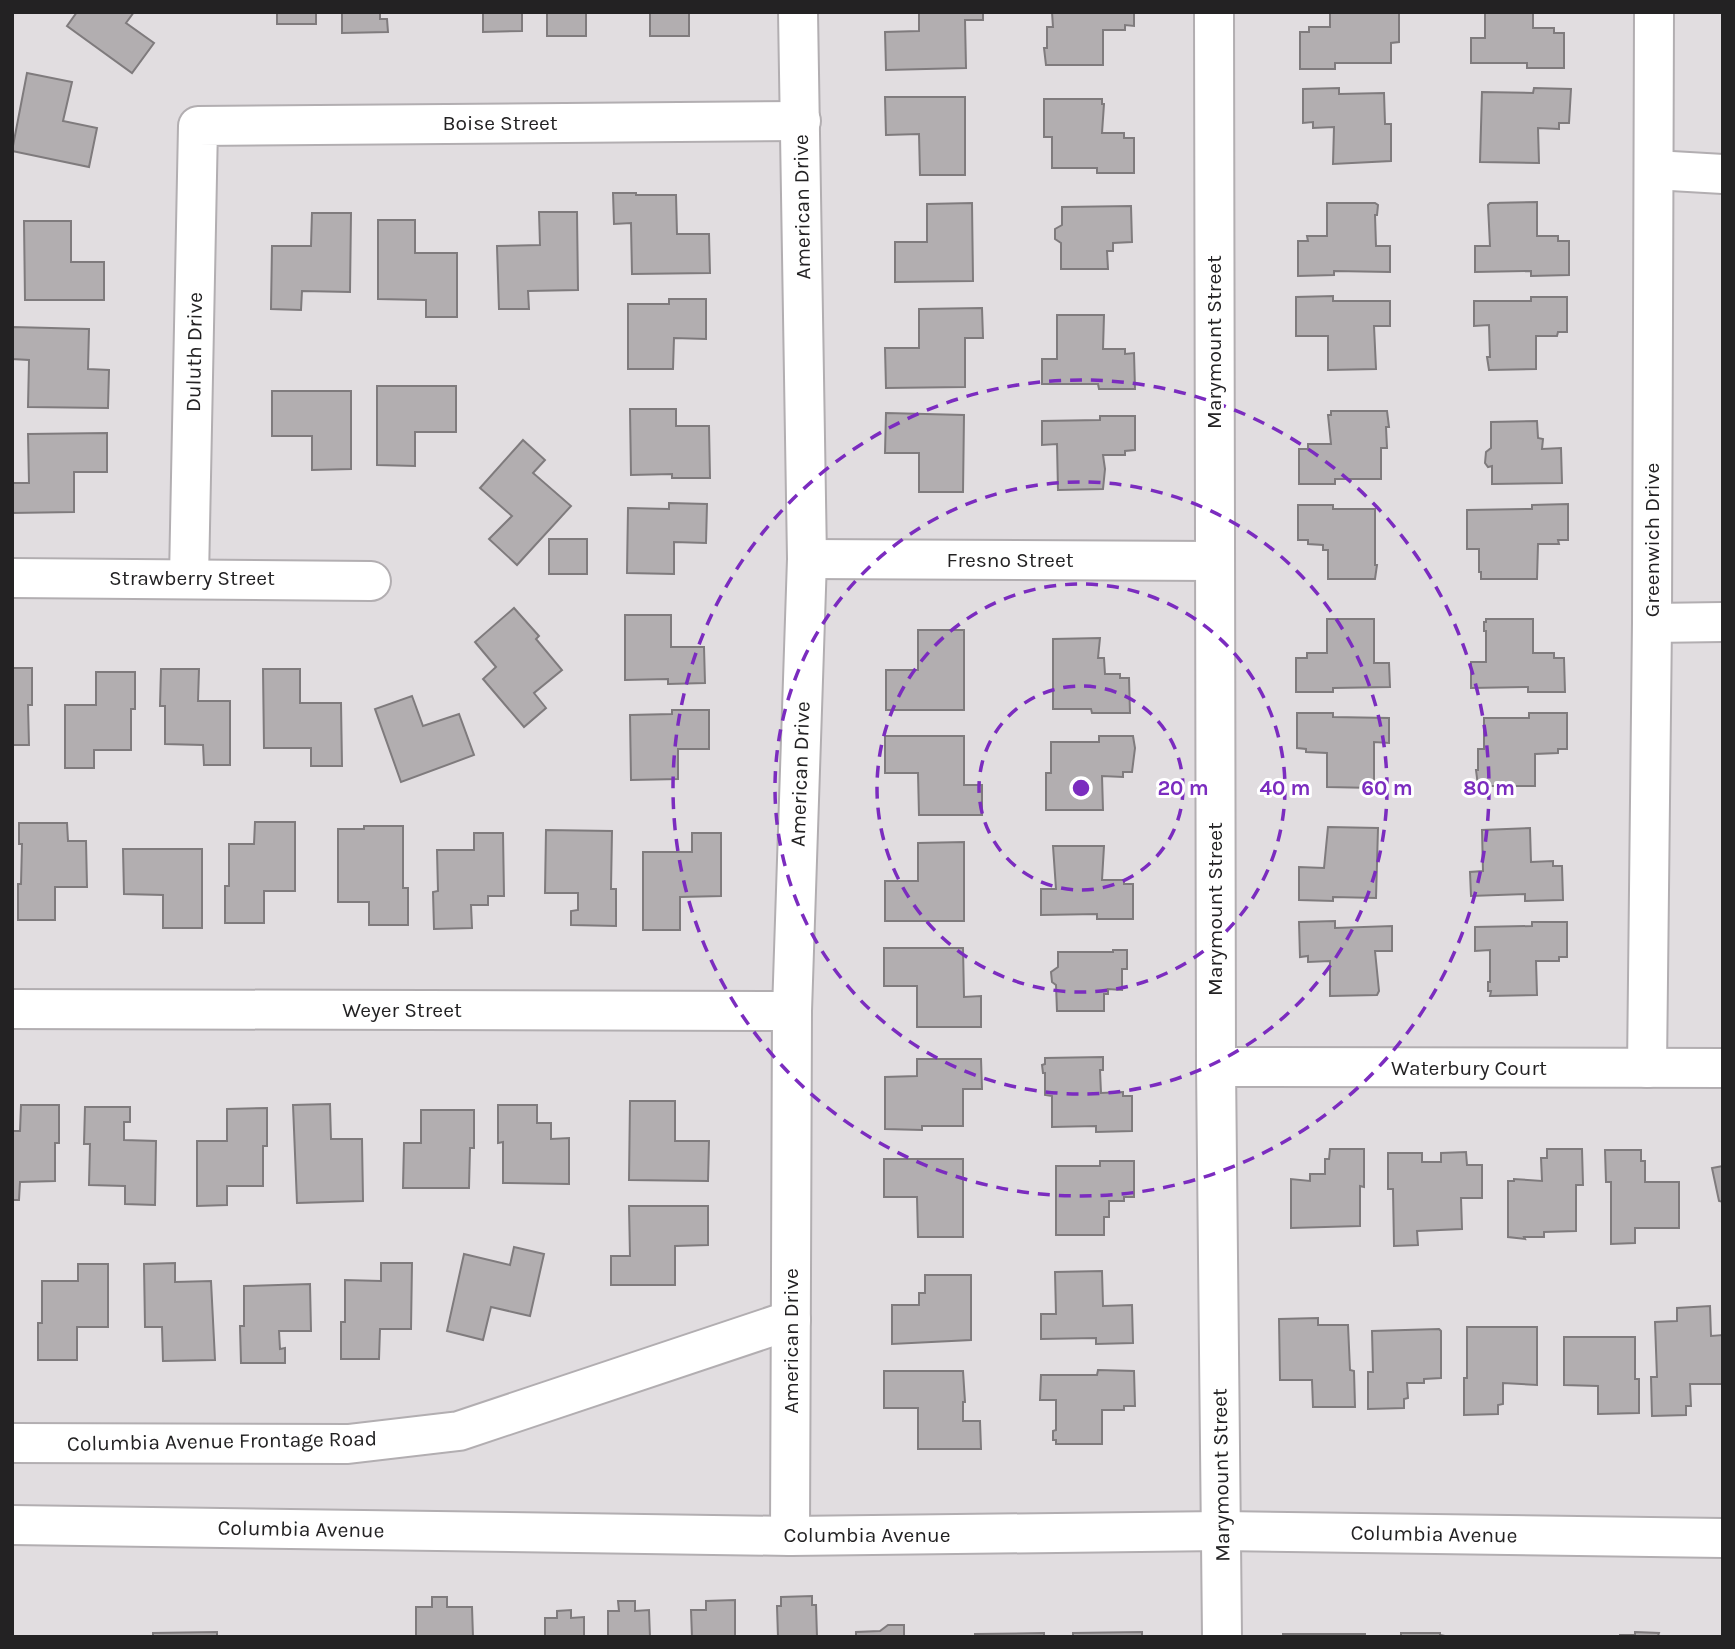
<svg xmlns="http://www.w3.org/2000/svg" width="1735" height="1649" font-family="Karla,sans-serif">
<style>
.building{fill:#b2aeb0;stroke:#7f7b7d;stroke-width:2}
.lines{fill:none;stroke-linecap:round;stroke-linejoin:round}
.street-casing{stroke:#b2aeb1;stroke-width:42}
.secondary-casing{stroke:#b2aeb1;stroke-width:42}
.street{stroke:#fff;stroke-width:38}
.secondary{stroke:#fff;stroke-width:38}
.ring{fill:none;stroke:#7b2cbf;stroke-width:3.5;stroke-dasharray:12 9}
.labels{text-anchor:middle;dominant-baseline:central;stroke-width:6;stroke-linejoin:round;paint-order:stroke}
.street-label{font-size:21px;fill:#232223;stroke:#fff}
.centre{fill:#7b2cbf;stroke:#fff;stroke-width:3.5}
.ring-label{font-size:21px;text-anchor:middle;font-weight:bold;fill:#7b2cbf;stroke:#fff;stroke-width:6;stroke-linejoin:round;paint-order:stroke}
</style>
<rect width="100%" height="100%" fill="#e1dde0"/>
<!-- building -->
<g class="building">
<polygon points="77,12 134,12 126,23 154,43 132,73 67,26"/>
<rect x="277" y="12" width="39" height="12"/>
<polygon points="342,12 380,12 380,19 387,19 388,32 342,33"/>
<polygon points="483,12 522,12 522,31 483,32"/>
<rect x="547" y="12" width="39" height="24"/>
<rect x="650" y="12" width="39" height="24"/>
<polygon points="919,12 983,12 983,20 965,20 966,68 886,70 885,32 919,31"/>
<polygon points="1052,12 1134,12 1134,26 1125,25 1125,30 1103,30 1103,65 1046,65 1044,48 1047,48 1047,27 1053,27"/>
<polygon points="1330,12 1399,12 1399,42 1391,43 1391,63 1335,63 1335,69 1300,69 1300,32 1309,32 1309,27 1330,27"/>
<polygon points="1485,12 1533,12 1533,28 1554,28 1554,33 1564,33 1564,68 1527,68 1527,63 1471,63 1471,38 1485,38"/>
<polygon points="27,73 72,82 63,121 97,128 89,167 12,151"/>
<polygon points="1339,88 1339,94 1384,93 1385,124 1391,124 1391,161 1333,164 1334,127 1313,128 1313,122 1303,123 1303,89"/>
<polygon points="1534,88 1571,89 1569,123 1559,123 1559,129 1538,128 1539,163 1480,162 1482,92 1533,93"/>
<polygon points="885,97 965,97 965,175 920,175 919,134 886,135"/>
<polygon points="1044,99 1102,99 1102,104 1104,104 1102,133 1124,133 1124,138 1134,138 1134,173 1097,173 1097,168 1052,168 1052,137 1044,137"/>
<polygon points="613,193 636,193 636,195 676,195 677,234 709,234 710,273 632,274 631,223 614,224"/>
<polygon points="1537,202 1537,236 1558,236 1558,241 1569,241 1569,275 1531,276 1531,271 1475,272 1475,246 1490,246 1488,205 1490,203"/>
<polygon points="972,203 973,281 895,282 895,242 927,242 927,204"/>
<polygon points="1327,203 1375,203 1378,205 1377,215 1375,215 1376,246 1390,246 1390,272 1334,271 1334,275 1298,276 1298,241 1308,241 1307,236 1327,236"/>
<polygon points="1131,206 1132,242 1113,243 1113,251 1107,251 1108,269 1061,269 1061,243 1055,239 1055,229 1062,225 1062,207"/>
<polygon points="539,212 577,212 578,290 528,291 529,309 499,309 497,246 540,245"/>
<polygon points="312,213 351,213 350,292 302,291 301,310 271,309 272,246 311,246"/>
<polygon points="378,220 415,220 415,253 457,253 457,317 426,317 426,300 378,299"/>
<polygon points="24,221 71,221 71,262 104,262 104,300 25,300"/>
<polygon points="1333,296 1333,301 1390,301 1390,326 1374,326 1376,369 1328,370 1328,336 1296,336 1296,297"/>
<polygon points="1531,297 1567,297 1567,332 1558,332 1557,336 1536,336 1536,369 1489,370 1487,357 1490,357 1489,325 1474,326 1474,301 1531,301"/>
<polygon points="669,299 706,299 706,339 674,338 673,369 628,369 628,304 669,304"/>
<polygon points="982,308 983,338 965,338 965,387 886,388 885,348 919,348 919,309"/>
<polygon points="1057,315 1104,315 1103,349 1125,349 1125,354 1134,353 1135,389 1099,389 1098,384 1042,384 1042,359 1057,359"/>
<polygon points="12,327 89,329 88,369 109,370 108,408 28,407 29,360 12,359"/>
<polygon points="377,386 456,386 456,432 415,432 415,466 377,465"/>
<polygon points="272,391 351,391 351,469 312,470 312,436 272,436"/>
<polygon points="630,409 676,409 676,426 709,426 710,478 672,478 672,474 631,475"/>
<polygon points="1331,411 1387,411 1389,427 1386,427 1387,448 1381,448 1381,479 1335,479 1335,484 1299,484 1299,449 1308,449 1308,444 1331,444 1328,415 1331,415"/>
<polygon points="886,413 964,415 963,492 919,492 919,453 885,453"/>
<polygon points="1100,416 1135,416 1135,450 1125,451 1125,455 1103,455 1105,469 1103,489 1058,490 1057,444 1042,445 1042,421 1100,420"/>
<polygon points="1537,421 1538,438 1543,439 1542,449 1561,448 1562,483 1492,484 1492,466 1488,467 1485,463 1486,452 1491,448 1491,422"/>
<polygon points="107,433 107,472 74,472 74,512 12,513 12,483 29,483 28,434"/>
<polygon points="523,440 545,460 533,473 571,506 517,565 489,539 512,516 480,488"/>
<polygon points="669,503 707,504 706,543 674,542 674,574 627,573 628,508 669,509"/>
<polygon points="1568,504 1568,540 1558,540 1559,544 1538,544 1537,579 1481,579 1481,572 1479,572 1479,549 1467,549 1467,510 1532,509 1532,505"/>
<polygon points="1298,505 1333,505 1333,509 1375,509 1375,565 1377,565 1375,579 1328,579 1328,550 1323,550 1323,545 1308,544 1308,540 1298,540"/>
<rect x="549" y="539" width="38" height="35"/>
<polygon points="514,608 539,636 536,639 562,670 534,693 546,708 524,727 483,679 496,667 475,642"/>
<polygon points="625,615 671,615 671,647 704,647 705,683 668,684 668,679 625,680"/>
<polygon points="1327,619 1374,619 1374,663 1389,663 1390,687 1333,688 1333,692 1296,692 1296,658 1307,658 1307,653 1327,653"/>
<polygon points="1486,619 1533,619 1533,653 1554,653 1554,658 1564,658 1565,692 1528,692 1528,687 1471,688 1471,662 1486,662 1486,631 1484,631 1484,622 1486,622"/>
<polygon points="918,630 964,630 964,710 886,710 886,670 918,670"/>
<polygon points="1100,638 1098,658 1104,658 1105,674 1120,674 1120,678 1129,678 1130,713 1092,713 1091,709 1053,709 1053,639"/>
<polygon points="12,668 32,668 32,705 28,705 29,745 12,745"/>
<polygon points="161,669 199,669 198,701 230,701 230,765 204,765 203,745 165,744 165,706 160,706"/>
<polygon points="263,669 300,669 300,703 341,703 342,766 311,766 311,748 264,748"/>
<polygon points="96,672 135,672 135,709 131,709 131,750 94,750 94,768 65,768 65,705 96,705"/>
<polygon points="412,696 423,726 459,714 474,755 401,782 375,709"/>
<polygon points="672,710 709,710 709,749 678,749 678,779 631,780 630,715 672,714"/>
<polygon points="1297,713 1333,713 1333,717 1389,718 1389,743 1374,742 1374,788 1327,787 1327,753 1306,752 1306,749 1297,748"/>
<polygon points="1529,713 1567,713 1567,749 1558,749 1558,753 1535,754 1535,786 1478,786 1476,770 1478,770 1478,749 1484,749 1484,718 1529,718"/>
<polygon points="885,736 964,736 964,785 982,785 982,815 919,815 918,773 885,773"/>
<polygon points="1099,736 1133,736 1135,748 1132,772 1123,772 1123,777 1102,776 1103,810 1046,810 1046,773 1051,773 1051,742 1099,742"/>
<polygon points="255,822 295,822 295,891 264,891 264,923 225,923 225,886 229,886 229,844 254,844"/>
<polygon points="19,823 67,823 68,841 86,841 87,887 55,887 55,920 18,920 18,884 21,884 22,844 19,844"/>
<polygon points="364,826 403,826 403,888 408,888 408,925 369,925 369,902 338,902 338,829 364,829"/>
<polygon points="1328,827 1378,828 1376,898 1333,897 1333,901 1299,900 1299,867 1324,868"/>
<polygon points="1530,828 1531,862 1553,861 1553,866 1562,866 1563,900 1525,901 1525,894 1471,896 1470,872 1483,871 1482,830"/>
<polygon points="546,830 612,831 611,889 616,889 616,926 571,925 571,911 578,910 578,893 545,893"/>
<polygon points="474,833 503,833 504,896 488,896 488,905 471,905 472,928 434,929 433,892 438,891 437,850 474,850"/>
<polygon points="692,833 721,833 721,896 680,897 680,930 643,930 643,852 692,852"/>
<polygon points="964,842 964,921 885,921 885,881 918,881 918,843"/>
<polygon points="1053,846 1104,846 1102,880 1124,880 1124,884 1133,884 1133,919 1097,919 1097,914 1041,915 1041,889 1056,889"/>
<polygon points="123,849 202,849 202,928 163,928 163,895 124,894"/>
<polygon points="1335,921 1335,928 1392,926 1392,951 1375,951 1379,991 1377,995 1330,996 1330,961 1308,962 1308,956 1300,957 1299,922"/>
<polygon points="1532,922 1567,922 1567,957 1559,957 1559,961 1536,961 1537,995 1490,996 1491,991 1488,991 1488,982 1490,982 1490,950 1475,951 1475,927 1532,926"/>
<polygon points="884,948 963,948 964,997 981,996 981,1027 917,1027 917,986 884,986"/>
<polygon points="1113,950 1127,950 1127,969 1122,969 1122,990 1108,989 1108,994 1104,994 1104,1011 1057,1011 1056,985 1052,982 1051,972 1058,967 1058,952 1113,952"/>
<polygon points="1103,1057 1103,1070 1100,1070 1101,1093 1123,1092 1123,1096 1132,1096 1132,1131 1096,1132 1096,1126 1052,1127 1052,1096 1045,1095 1045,1073 1043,1073 1042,1065 1045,1064 1045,1058"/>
<polygon points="917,1059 981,1059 982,1089 963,1089 963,1126 922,1126 922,1130 885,1129 885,1077 917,1076"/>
<polygon points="630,1101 675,1101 675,1141 709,1141 708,1181 629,1180"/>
<polygon points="330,1104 331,1139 362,1139 363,1201 297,1203 293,1105"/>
<polygon points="21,1105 59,1105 59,1143 55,1143 55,1181 20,1182 19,1200 12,1200 12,1131 20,1131"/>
<polygon points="498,1105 537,1105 537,1123 551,1123 551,1139 569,1138 569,1184 503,1183 503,1142 498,1143"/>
<polygon points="85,1107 130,1107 130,1122 124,1122 124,1140 156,1141 155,1205 125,1204 125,1186 89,1185 90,1144 84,1144"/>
<polygon points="267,1108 267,1146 263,1146 263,1186 227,1186 227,1205 197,1206 197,1141 227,1141 227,1109"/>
<polygon points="421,1110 474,1110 474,1148 470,1148 469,1188 403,1188 404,1143 421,1143"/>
<polygon points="1330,1149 1364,1149 1364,1187 1360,1186 1360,1226 1291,1228 1291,1179 1310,1181 1310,1174 1325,1174 1325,1159 1329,1159"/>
<polygon points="1547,1149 1582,1149 1583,1185 1576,1185 1576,1231 1544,1232 1544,1237 1524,1237 1525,1239 1508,1237 1508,1181 1514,1181 1514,1179 1542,1181 1541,1158 1547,1158"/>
<polygon points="1605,1150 1641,1150 1641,1161 1645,1161 1645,1182 1679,1182 1679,1228 1635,1228 1635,1243 1611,1244 1611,1182 1606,1182"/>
<polygon points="1466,1152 1467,1165 1482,1165 1482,1198 1461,1198 1462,1229 1417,1231 1418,1245 1394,1246 1393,1189 1388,1189 1388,1153 1422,1153 1422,1162 1441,1162 1441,1153"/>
<polygon points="884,1159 963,1159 963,1237 918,1237 917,1197 884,1197"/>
<polygon points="1100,1161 1134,1161 1134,1197 1124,1197 1124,1201 1109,1201 1109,1217 1104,1217 1104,1235 1056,1235 1056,1166 1100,1166"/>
<polygon points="1723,1166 1723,1202 1719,1201 1712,1168"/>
<polygon points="629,1206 708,1206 708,1245 675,1246 675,1285 611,1285 611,1256 630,1256"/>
<polygon points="514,1247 544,1254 530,1316 491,1307 483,1340 447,1331 464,1254 510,1265"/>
<polygon points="175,1263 175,1282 211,1281 215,1360 163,1361 162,1327 145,1327 144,1264"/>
<polygon points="381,1263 412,1263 411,1329 380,1329 379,1359 341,1359 341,1322 345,1322 345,1280 381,1281"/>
<polygon points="78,1264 108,1264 108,1327 77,1327 77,1360 38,1360 38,1323 42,1323 42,1281 78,1281"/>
<polygon points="1102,1271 1103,1306 1132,1305 1133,1343 1096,1344 1096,1338 1041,1339 1041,1314 1056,1314 1055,1272"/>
<polygon points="925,1275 971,1275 971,1340 892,1344 892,1305 919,1305 919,1293 925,1293"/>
<polygon points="310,1284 311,1331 279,1331 280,1349 285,1348 285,1363 241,1363 240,1326 244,1326 244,1286"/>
<polygon points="1710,1306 1711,1336 1723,1335 1723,1384 1690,1384 1691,1406 1686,1406 1686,1415 1652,1416 1651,1377 1657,1377 1655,1322 1677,1321 1677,1308"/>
<polygon points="1318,1318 1318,1325 1348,1325 1350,1370 1354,1371 1355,1407 1313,1407 1312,1380 1280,1380 1279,1319"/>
<polygon points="1467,1327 1537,1327 1537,1385 1503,1383 1503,1404 1498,1405 1498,1414 1464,1415 1464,1378 1467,1378"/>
<polygon points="1439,1329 1441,1331 1441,1378 1424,1379 1424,1383 1407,1383 1408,1398 1404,1399 1404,1408 1368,1409 1368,1372 1373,1372 1372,1331"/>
<polygon points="1564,1337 1635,1337 1635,1379 1639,1379 1639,1413 1598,1414 1598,1386 1564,1385"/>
<polygon points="1098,1370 1134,1371 1135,1406 1124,1406 1124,1410 1102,1410 1102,1444 1056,1444 1056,1440 1053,1440 1053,1431 1056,1430 1056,1400 1040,1400 1041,1375 1097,1375"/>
<polygon points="884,1371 963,1371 965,1402 963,1402 963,1421 980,1421 981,1449 918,1449 918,1408 884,1408"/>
<polygon points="812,1596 812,1605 816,1605 817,1637 778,1637 777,1606 781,1606 781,1597"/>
<polygon points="432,1597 447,1597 447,1607 472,1607 473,1637 416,1637 416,1607 432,1607"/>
<polygon points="735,1600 735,1637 692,1637 691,1610 706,1610 706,1601"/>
<polygon points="618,1601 635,1601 635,1611 649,1610 650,1637 608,1637 608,1611 619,1611"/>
<polygon points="571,1610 571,1618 584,1617 584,1637 545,1637 545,1618 557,1618 557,1611"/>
<polygon points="888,1625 904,1625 904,1637 856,1637 856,1632 880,1631"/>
<polygon points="217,1632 217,1637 153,1637 153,1633"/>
<polygon points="1142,1632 1142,1637 1073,1637 1073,1633"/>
<polygon points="1635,1632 1659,1633 1658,1636 1681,1637 1620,1637 1620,1635 1635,1635"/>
<polygon points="1044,1633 1044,1637 975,1637 975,1634"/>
<polygon points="1401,1633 1440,1633 1440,1635 1450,1637 1401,1637"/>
<rect x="1283" y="1634" width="82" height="3"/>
</g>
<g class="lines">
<!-- street casing -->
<g class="street-casing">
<g id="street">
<polyline points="1214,12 1216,1067 1222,1637"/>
<polyline points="1654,170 1723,174"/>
<polyline points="807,559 1214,561"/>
<polyline points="12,578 371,581"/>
<polyline points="189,578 198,126 801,121"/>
<polyline points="1652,623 1723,622"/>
<polyline points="12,1009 792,1011"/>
<polyline points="1216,1067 1723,1068"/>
<polyline points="1647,1068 1652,623 1654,12"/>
<polyline points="12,1443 348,1444 459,1431 791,1320"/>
<polyline points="790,1536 792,1011 807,559 798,12"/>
</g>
</g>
<!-- secondary casing -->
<g class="secondary-casing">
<polyline id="secondary" points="12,1525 790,1536 1222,1531 1723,1538"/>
</g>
<!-- street -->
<use href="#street" class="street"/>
<!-- secondary -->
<use href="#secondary" class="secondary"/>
</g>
<!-- distance rings -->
<g class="ring">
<circle cx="1081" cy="788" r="102"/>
<circle cx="1081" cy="788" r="204"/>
<circle cx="1081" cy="788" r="306"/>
<circle cx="1081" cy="788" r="408"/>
</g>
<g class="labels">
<!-- street labels -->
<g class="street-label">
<text x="500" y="123">Boise Street</text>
<text transform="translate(802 207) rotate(-91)">American Drive</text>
<text transform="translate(1214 342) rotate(-90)">Marymount Street</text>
<text transform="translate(194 352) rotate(-89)">Duluth Drive</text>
<text transform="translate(1652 540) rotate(-90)">Greenwich Drive</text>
<text x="1010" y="560">Fresno Street</text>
<text x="192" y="578">Strawberry Street</text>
<text transform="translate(800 774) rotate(-88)">American Drive</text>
<text transform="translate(1215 909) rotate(-90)">Marymount Street</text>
<text x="402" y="1010">Weyer Street</text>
<text x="1469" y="1068">Waterbury Court</text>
<text transform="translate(791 1341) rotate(-90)">American Drive</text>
<text transform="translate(222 1441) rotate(-1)">Columbia Avenue Frontage Road</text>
<text transform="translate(1221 1475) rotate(-91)">Marymount Street</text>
<text transform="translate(301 1529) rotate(1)">Columbia Avenue</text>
<text transform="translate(1434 1534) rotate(1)">Columbia Avenue</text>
<text x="867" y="1535">Columbia Avenue</text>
</g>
</g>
<circle cx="1081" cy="788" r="10" class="centre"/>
<g class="ring-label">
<text x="1183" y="795">20 m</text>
<text x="1285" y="795">40 m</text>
<text x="1387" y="795">60 m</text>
<text x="1489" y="795">80 m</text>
</g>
<!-- border -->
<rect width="1735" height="1649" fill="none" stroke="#232223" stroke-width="28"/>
</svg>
